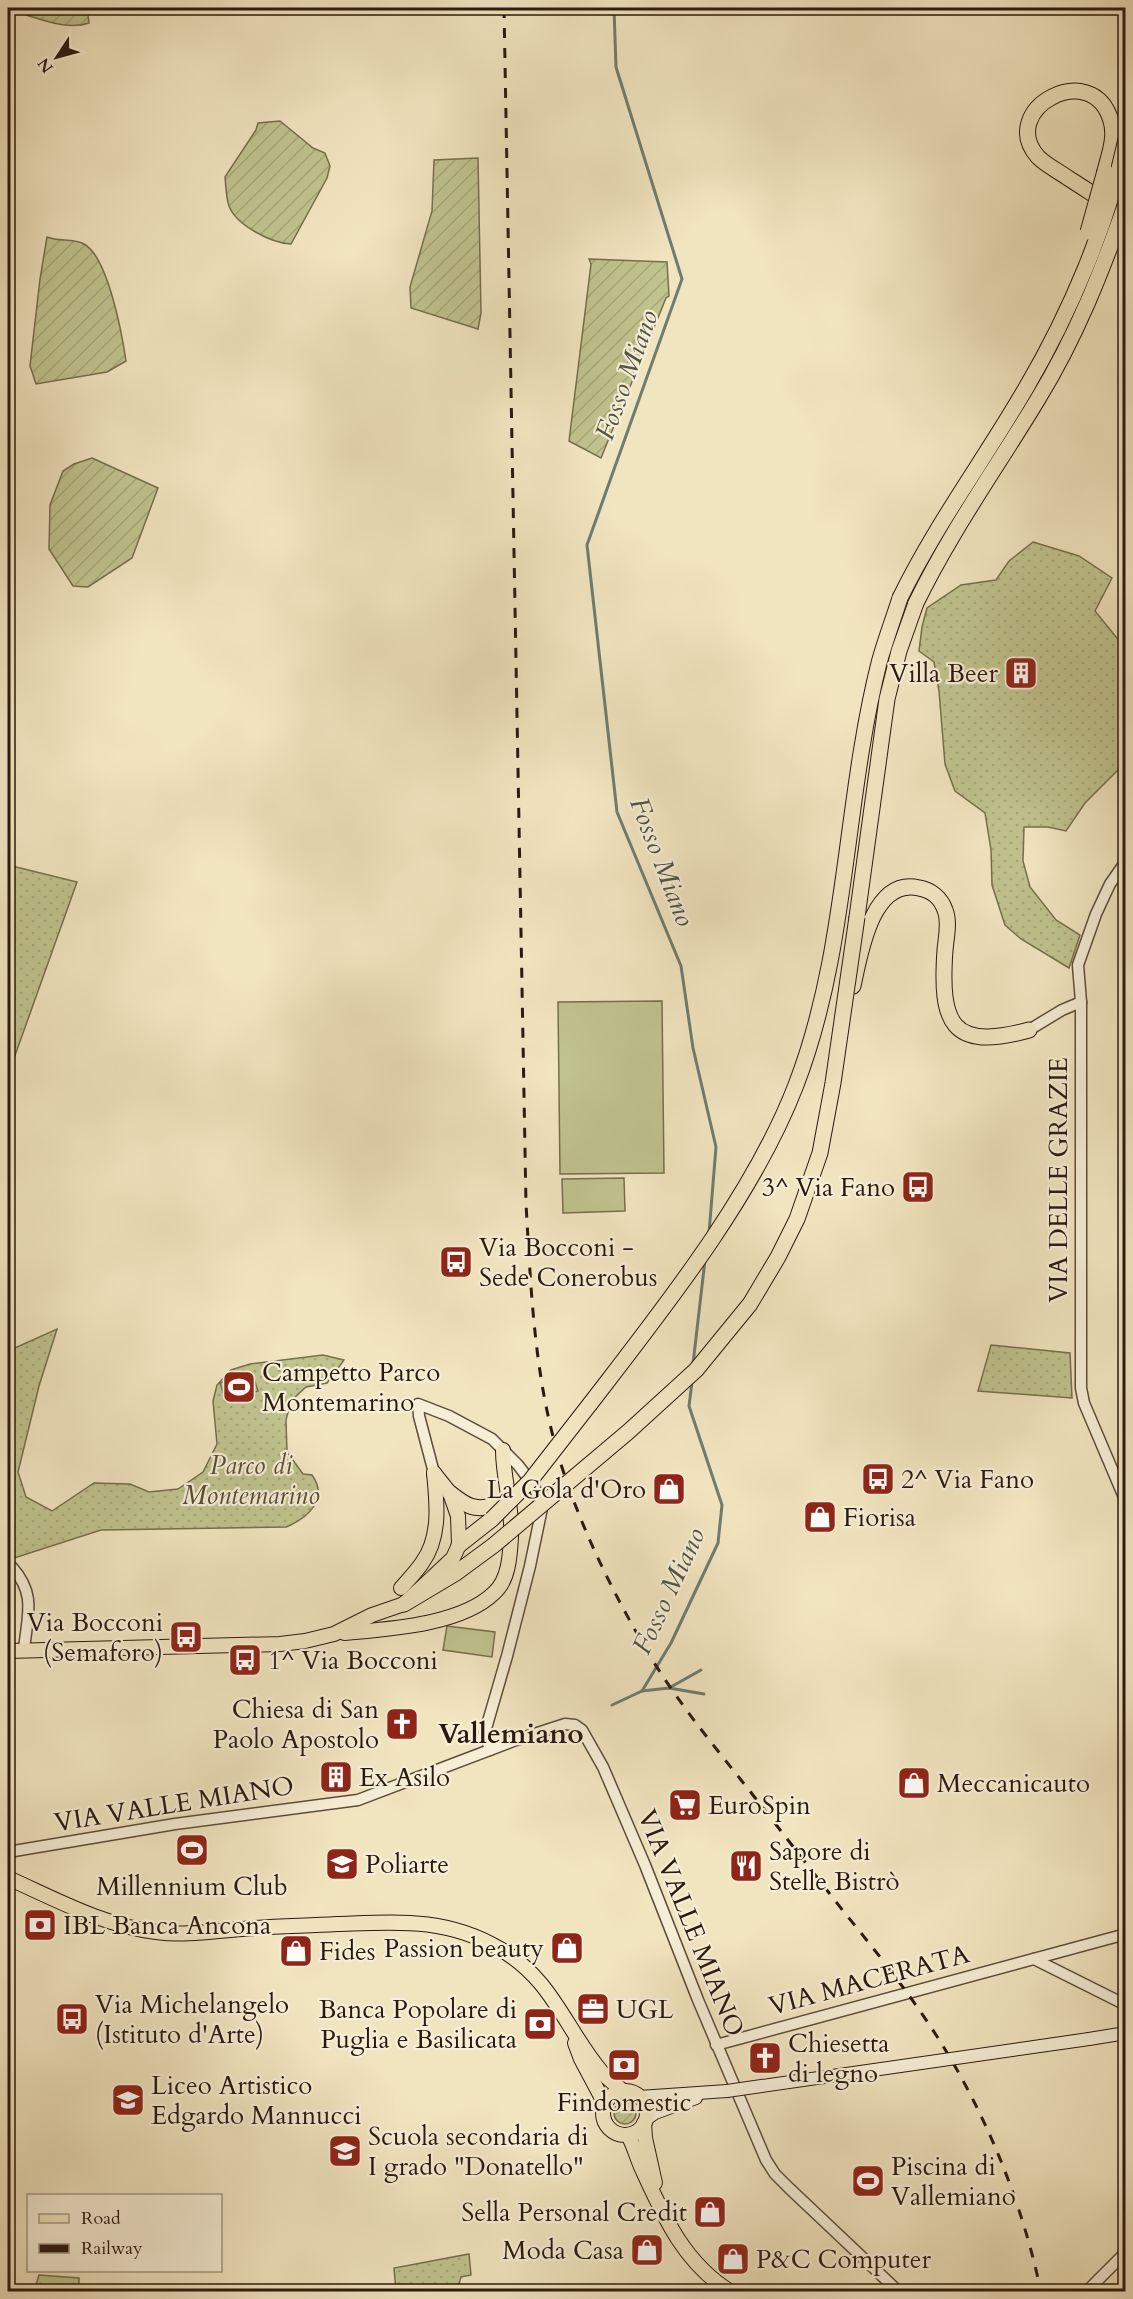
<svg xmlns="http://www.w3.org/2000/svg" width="1133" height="2299" font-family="Cardo,serif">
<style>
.grass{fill:url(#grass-dots);stroke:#766e4e;stroke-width:1.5}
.forest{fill:url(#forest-firs);stroke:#766e4e;stroke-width:1.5}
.garden{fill:url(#garden-furrows);stroke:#766e4e;stroke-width:1.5}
.pitch{fill:#c0c38e;stroke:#766e4e;stroke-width:1.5}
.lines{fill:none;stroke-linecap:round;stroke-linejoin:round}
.stream{stroke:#6e7d71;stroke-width:3}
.tertiary-casing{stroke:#5c4c3b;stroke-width:13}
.secondary-casing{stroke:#2b190f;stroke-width:14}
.primary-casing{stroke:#2b190f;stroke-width:16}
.trunk-casing{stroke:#2b190f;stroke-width:17}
.tertiary{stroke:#f6eed6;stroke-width:10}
.secondary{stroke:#f6eed6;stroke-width:12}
.primary{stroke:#f1e5c0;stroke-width:14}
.trunk{stroke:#f1e5c0;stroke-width:15}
.rail{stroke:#2b190f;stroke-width:3;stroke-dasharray:10 10;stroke-linecap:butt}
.secondary-bridge-casing{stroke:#2b190f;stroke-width:14;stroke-linecap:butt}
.trunk-bridge-casing{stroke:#2b190f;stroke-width:17;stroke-linecap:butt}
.secondary-bridge{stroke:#f6eed6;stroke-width:12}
.trunk-bridge{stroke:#f1e5c0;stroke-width:15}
.labels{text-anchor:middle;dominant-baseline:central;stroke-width:4.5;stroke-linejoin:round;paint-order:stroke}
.poi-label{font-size:26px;fill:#2b190f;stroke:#f6eed6;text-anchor:start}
.street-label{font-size:26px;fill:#2b190f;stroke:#f6eed6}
.park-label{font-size:26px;font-style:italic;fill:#584c35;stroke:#f6eed6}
.water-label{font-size:27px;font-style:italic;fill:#525348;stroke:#f6eed6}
.quarter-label{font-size:28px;font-weight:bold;fill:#2b190f;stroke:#f6eed6}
</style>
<defs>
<pattern id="grass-dots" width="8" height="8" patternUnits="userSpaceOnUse" patternTransform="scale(1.5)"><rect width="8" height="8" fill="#c0c38e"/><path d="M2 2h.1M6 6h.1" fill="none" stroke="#a5a779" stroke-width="1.8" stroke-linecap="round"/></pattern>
<pattern id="forest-firs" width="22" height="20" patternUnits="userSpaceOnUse" patternTransform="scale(1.5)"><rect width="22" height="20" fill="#c0c38e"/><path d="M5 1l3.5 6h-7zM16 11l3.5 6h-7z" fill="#a5a779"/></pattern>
<pattern id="garden-furrows" width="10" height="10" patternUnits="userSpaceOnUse" patternTransform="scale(1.5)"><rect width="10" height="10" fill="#c0c38e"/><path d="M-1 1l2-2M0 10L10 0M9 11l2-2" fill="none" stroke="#a5a779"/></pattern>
</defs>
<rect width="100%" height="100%" fill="#f1e5c0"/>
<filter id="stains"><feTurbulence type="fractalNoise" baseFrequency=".00333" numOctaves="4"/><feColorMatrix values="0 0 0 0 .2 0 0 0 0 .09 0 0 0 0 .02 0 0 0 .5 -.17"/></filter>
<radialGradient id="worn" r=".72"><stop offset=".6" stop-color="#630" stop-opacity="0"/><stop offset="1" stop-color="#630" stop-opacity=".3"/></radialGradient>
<!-- grass -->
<g class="grass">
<polygon points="1033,542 1079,556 1112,578 1095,611 1125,648 1125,763 1085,803 1066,831 1048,827 1024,827 1023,861 1030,887 1056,920 1080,935 1069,968 1021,939 1005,925 992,885 991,850 985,813 955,791 945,764 939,691 934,662 919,651 922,627 927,608 961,585 996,580 1009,561"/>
<polygon points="8,865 77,882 8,1075"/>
<path d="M 57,1329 L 39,1386 L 18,1472 L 26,1497 L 52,1511 L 94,1483 L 130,1484 L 149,1492 L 178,1489 L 203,1472 L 217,1444 L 213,1401 L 217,1385 L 231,1370 L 250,1364 L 323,1355 L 344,1360 L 327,1383 L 306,1387 L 291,1401 L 286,1420 L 287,1452 L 303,1474 L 312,1475 C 329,1499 308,1518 286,1527 L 101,1530 L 8,1560 L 8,1351 Z"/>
<polygon points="991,1345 1070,1353 1072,1398 978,1391"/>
<polygon points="469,2254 471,2275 461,2277 457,2291 396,2291 394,2268"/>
</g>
<!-- forest -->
<polygon class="forest" points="39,2275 79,2278 79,2291 34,2291"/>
<!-- garden -->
<g class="garden">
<path d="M 23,8 L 87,8 L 89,23 C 69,30 46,21 26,15 Z"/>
<path d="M 280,121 L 313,148 L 325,153 L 330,166 L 327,178 L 291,244 C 271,243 236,225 229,206 C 226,197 226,186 225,177 L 256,130 L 258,123 Z"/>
<polygon points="478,158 481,313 478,329 411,308 410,287 432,211 434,160"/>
<path d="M 47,237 C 59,242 73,238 84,244 C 108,257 122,334 126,361 L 107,372 L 36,384 L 30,366 L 40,279 Z"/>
<polygon points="589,259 667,262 669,296 666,298 601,458 569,441 591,264"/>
<polygon points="92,458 158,488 132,558 88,587 73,586 49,549 50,505 63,471 74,464"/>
<circle cx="625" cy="2113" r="11"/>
</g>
<!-- pitch -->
<g class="pitch">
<polygon points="662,1001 664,1173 560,1174 558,1002"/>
<polygon points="624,1178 625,1211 563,1213 562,1179"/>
<polygon points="252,1373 258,1391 226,1401 220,1383"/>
<polygon points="447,1626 495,1632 492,1657 443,1650"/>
</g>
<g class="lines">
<!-- stream -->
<g class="stream">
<polyline points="614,8 616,67 682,279 587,545 617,812 681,966 693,1048 716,1147 709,1233"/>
<polyline points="693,1364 705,1260"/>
<polyline points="669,1688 701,1670"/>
<polyline points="642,1691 671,1643 718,1543 722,1505 689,1406 692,1382"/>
<polyline points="612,1705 642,1691 669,1688 704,1694"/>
</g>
<!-- tertiary casing -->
<g class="tertiary-casing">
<g id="tertiary">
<polyline points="1126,861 1110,884 1096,914 1078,965 1081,1002 1081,1388 1084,1403 1126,1502"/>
<polyline points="1029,1030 1062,1010 1081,1002"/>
<polyline points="434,1473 419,1416 418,1404 449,1416 492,1439 518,1465 534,1486 542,1508 530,1566 507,1656 485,1732 490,1750"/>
<path d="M 8,1568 L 12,1567 C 37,1595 27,1616 24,1650"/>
<polyline points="8,1852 175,1824 358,1800 516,1740 565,1724 575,1725 582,1730 603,1767 645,1865 698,2000 766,2160 775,2174 789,2188 899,2292"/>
<polyline points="1034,1959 1126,2005"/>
<polyline points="716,2045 1126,1934"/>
<polyline points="1086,2292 1126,2252"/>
</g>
</g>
<!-- secondary casing -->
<g class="secondary-casing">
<g id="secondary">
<polyline points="1089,2039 1126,2033"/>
<polyline points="639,2097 727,2091"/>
<polyline points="645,2120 655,2113 696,2098"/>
</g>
</g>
<!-- primary casing -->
<g class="primary-casing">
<g id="primary">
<path d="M 401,1588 C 408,1580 416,1572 422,1563 C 441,1537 437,1503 434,1473"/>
<path d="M 345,1633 C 389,1629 461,1625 494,1593 C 509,1580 510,1555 511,1537 C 513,1507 503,1479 503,1450"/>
<polyline points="8,1651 280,1644 305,1641 334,1634 372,1615 404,1604 453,1558 459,1545 458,1516 450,1493 434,1473"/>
<path d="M 8,1878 C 55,1899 104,1926 156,1932 C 184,1936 214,1931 242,1929 C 274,1926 306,1926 337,1924 C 397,1922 446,1917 500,1949 C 552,1979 564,2026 600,2070 C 606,2078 615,2084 623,2091"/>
<polyline points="575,2043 581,2059 605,2104"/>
<circle cx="625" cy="2113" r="22"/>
<polyline points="644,2123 645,2138 655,2183"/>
<path d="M 628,2135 C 634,2146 637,2158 642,2169 C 664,2217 684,2263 731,2292"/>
</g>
</g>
<!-- trunk casing -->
<g class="trunk-casing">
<g id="trunk">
<path d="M 1105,171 C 1109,155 1116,137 1111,121 C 1093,57 996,109 1038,157 C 1046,165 1058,171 1068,178 C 1087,190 1106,203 1126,215"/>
<polyline points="857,917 887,699 899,651 916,603"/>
<path d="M 853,986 C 860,954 872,877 919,888 C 931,890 941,898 945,910 C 950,922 946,938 945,950 C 940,1022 950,1052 1029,1030"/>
<path d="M 590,1404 C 663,1309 753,1197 796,1085 C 848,950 844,802 879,663 C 885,641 893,620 900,598"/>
<path d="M 450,1493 C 465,1505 475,1512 494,1505"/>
<polyline points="459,1545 492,1519"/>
<polyline points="404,1604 456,1573 494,1545"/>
</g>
</g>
<!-- tertiary -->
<use href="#tertiary" class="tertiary"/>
<!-- secondary -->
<use href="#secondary" class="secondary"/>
<!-- primary -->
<use href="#primary" class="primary"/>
<!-- trunk -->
<use href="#trunk" class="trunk"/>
<!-- rail -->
<path class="rail" d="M 504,8 L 526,1204 C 531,1289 534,1378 560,1461 C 581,1529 614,1595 650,1656 C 679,1704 715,1747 749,1790 C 781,1831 812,1871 844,1912 C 879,1955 914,1999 943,2046 C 989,2121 1023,2206 1041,2292"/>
<!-- secondary-bridge casing -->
<g class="secondary-bridge-casing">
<polyline id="secondary-bridge" points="727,2091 1089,2039"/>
</g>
<!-- trunk-bridge casing -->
<g class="trunk-bridge-casing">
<g id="trunk-bridge">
<polyline points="1088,232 1105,171"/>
<path d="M 900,598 C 936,524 985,459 1026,388 C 1070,313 1108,224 1126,139"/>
<path d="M 916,603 C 951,531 997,467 1038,399 C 1076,337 1102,271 1126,203"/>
<polyline points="492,1519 530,1481 590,1404"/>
<polyline points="494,1545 628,1432 696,1370 750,1304 778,1257 797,1219 820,1153 833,1083 857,917"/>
</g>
</g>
<!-- secondary-bridge -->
<use href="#secondary-bridge" class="secondary-bridge"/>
<!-- trunk-bridge -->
<use href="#trunk-bridge" class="trunk-bridge"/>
</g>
<!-- icons -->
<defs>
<g id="building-square" transform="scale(1.725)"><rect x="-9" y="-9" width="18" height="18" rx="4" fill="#8f2418" stroke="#f6eed6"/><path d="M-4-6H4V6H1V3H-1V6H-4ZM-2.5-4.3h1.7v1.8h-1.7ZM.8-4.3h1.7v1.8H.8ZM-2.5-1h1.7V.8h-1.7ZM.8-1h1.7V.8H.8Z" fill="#fff"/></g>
<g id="bus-square" transform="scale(1.725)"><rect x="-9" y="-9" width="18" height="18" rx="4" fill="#8f2418" stroke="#f6eed6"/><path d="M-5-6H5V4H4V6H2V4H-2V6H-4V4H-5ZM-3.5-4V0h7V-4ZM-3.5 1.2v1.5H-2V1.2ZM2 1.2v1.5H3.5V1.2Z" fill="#fff"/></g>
<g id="stadium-square" transform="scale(1.725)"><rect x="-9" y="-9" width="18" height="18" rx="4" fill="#8f2418" stroke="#f6eed6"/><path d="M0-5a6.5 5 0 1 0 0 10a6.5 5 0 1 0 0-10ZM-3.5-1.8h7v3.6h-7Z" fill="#fff"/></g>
<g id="shop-square" transform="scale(1.725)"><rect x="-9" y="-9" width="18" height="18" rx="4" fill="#8f2418" stroke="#f6eed6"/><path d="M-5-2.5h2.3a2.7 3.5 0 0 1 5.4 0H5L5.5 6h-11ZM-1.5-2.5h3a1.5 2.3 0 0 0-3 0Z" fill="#fff"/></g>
<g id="church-square" transform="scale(1.725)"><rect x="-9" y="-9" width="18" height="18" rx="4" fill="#8f2418" stroke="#f6eed6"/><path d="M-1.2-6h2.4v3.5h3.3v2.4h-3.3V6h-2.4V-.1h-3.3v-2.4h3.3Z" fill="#fff"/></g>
<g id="supermarket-square" transform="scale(1.725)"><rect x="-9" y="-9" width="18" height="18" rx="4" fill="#8f2418" stroke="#f6eed6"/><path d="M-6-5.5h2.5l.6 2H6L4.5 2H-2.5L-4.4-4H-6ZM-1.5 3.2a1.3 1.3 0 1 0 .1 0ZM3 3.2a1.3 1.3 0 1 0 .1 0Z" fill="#fff"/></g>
<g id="university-square" transform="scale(1.725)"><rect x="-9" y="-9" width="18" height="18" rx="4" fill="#8f2418" stroke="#f6eed6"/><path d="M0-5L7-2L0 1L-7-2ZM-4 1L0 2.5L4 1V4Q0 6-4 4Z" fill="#fff"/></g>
<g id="restaurant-square" transform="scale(1.725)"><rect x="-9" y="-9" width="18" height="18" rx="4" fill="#8f2418" stroke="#f6eed6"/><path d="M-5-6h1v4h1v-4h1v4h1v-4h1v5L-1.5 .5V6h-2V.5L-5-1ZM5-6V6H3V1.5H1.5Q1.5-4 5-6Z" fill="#fff"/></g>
<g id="bank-square" transform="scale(1.725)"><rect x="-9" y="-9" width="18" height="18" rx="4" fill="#8f2418" stroke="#f6eed6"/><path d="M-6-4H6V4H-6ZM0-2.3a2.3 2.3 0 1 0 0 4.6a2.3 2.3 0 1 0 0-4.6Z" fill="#fff"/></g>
<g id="office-square" transform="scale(1.725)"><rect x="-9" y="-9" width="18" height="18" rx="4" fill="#8f2418" stroke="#f6eed6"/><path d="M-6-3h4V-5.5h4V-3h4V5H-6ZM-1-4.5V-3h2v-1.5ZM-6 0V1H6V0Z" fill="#fff"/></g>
<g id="school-square" transform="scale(1.725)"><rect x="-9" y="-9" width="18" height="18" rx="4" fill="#8f2418" stroke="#f6eed6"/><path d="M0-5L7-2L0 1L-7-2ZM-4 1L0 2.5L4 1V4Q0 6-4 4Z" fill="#fff"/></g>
</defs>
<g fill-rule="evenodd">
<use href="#building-square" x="1021" y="673"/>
<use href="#bus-square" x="918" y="1187"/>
<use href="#bus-square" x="456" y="1262"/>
<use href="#stadium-square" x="239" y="1387"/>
<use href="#bus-square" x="878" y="1479"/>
<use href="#shop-square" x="669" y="1489"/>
<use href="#shop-square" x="820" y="1517"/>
<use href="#bus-square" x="186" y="1637"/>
<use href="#bus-square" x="245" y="1660"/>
<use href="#church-square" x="402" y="1724"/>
<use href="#building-square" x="336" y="1777"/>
<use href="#shop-square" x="914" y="1783"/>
<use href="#supermarket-square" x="685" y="1805"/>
<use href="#stadium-square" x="192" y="1850"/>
<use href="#university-square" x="342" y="1864"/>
<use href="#restaurant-square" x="746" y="1866"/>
<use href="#bank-square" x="40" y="1925"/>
<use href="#shop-square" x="567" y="1948"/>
<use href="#shop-square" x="296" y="1951"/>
<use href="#office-square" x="593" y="2009"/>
<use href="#bus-square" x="72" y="2019"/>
<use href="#bank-square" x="540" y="2024"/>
<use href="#church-square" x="765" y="2058"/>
<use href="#bank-square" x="624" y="2065"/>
<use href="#school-square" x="128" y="2100"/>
<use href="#school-square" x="345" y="2151"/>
<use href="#stadium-square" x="868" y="2181"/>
<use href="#shop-square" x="710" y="2212"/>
<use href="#shop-square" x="647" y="2250"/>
<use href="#shop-square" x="733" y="2259"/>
</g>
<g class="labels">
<!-- poi labels -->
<g class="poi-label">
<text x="998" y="673" text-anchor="end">Villa Beer</text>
<text x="895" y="1187" text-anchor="end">3^ Via Fano</text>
<text x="479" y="1247">Via Bocconi -<tspan x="479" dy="30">Sede Conerobus</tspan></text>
<text x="262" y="1372">Campetto Parco<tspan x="262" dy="30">Montemarino</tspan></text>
<text x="901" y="1479">2^ Via Fano</text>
<text x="646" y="1489" text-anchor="end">La Gola d'Oro</text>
<text x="843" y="1517">Fiorisa</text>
<text x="163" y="1622" text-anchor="end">Via Bocconi<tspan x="163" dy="30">(Semaforo)</tspan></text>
<text x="268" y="1660">1^ Via Bocconi</text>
<text x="379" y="1709" text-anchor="end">Chiesa di San<tspan x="379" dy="30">Paolo Apostolo</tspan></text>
<text x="359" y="1777">Ex Asilo</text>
<text x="937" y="1783">Meccanicauto</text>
<text x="708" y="1805">EuroSpin</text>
<text x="769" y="1851">Sapore di<tspan x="769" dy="30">Stelle Bistrò</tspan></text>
<text x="365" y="1864">Poliarte</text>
<text x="192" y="1886" text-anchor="middle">Millennium Club</text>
<text x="63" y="1925">IBL Banca Ancona</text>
<text x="544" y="1948" text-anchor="end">Passion beauty</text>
<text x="319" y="1951">Fides</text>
<text x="95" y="2004">Via Michelangelo<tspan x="95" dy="30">(Istituto d'Arte)</tspan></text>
<text x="517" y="2009" text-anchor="end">Banca Popolare di<tspan x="517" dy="30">Puglia e Basilicata</tspan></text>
<text x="616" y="2009">UGL</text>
<text x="788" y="2043">Chiesetta<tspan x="788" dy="30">di legno</tspan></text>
<text x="151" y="2085">Liceo Artistico<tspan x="151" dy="30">Edgardo Mannucci</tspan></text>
<text x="624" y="2102" text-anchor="middle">Findomestic</text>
<text x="368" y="2136">Scuola secondaria di<tspan x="368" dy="30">I grado "Donatello"</tspan></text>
<text x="891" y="2166">Piscina di<tspan x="891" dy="30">Vallemiano</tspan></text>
<text x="687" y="2212" text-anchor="end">Sella Personal Credit</text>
<text x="624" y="2250" text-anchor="end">Moda Casa</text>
<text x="756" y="2259">P&amp;C Computer</text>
</g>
<!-- street labels -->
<g class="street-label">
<text transform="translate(1058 1180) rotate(-90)">VIA DELLE GRAZIE</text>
<text transform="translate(174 1804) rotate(-9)">VIA VALLE MIANO</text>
<text transform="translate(691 1923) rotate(68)">VIA VALLE MIANO</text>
<text transform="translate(869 1980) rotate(-15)">VIA MACERATA</text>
</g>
<!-- park labels -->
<g class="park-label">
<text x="251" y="1465">Parco di<tspan x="251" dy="30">Montemarino</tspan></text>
</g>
<!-- water labels -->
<g class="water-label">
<text transform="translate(627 375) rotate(-70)">Fosso Miano</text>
<text transform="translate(662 862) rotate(69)">Fosso Miano</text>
<text transform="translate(669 1591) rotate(-65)">Fosso Miano</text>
</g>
<!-- quarter labels -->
<g class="quarter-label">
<text x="511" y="1734">Vallemiano</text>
</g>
</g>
<!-- margin -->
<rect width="1133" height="2299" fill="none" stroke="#f1e5c0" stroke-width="30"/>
<rect x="9" y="9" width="1115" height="2281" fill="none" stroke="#2b190f" stroke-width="3"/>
<rect x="15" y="15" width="1103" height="2269" fill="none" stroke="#2b190f" stroke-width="1.5"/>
<!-- legend -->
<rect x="27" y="2194" width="195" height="78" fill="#f6eed6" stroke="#a59986" stroke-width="1.5"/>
<rect x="39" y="2214" width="30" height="9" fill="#f1e5c0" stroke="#a59986" stroke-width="1.5"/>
<text x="81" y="2224" font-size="18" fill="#2b190f">Road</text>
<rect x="39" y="2244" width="30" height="9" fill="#2b190f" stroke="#a59986" stroke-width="1.5"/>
<text x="81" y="2254" font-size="18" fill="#2b190f">Railway</text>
<!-- north arrow -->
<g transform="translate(57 57) rotate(234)" stroke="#f6eed6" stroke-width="4.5" paint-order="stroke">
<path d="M0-4.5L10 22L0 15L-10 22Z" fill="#2b190f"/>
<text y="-9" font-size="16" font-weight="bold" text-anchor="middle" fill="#2b190f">N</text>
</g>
<rect width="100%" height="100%" filter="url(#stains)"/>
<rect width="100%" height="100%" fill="url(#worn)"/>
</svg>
